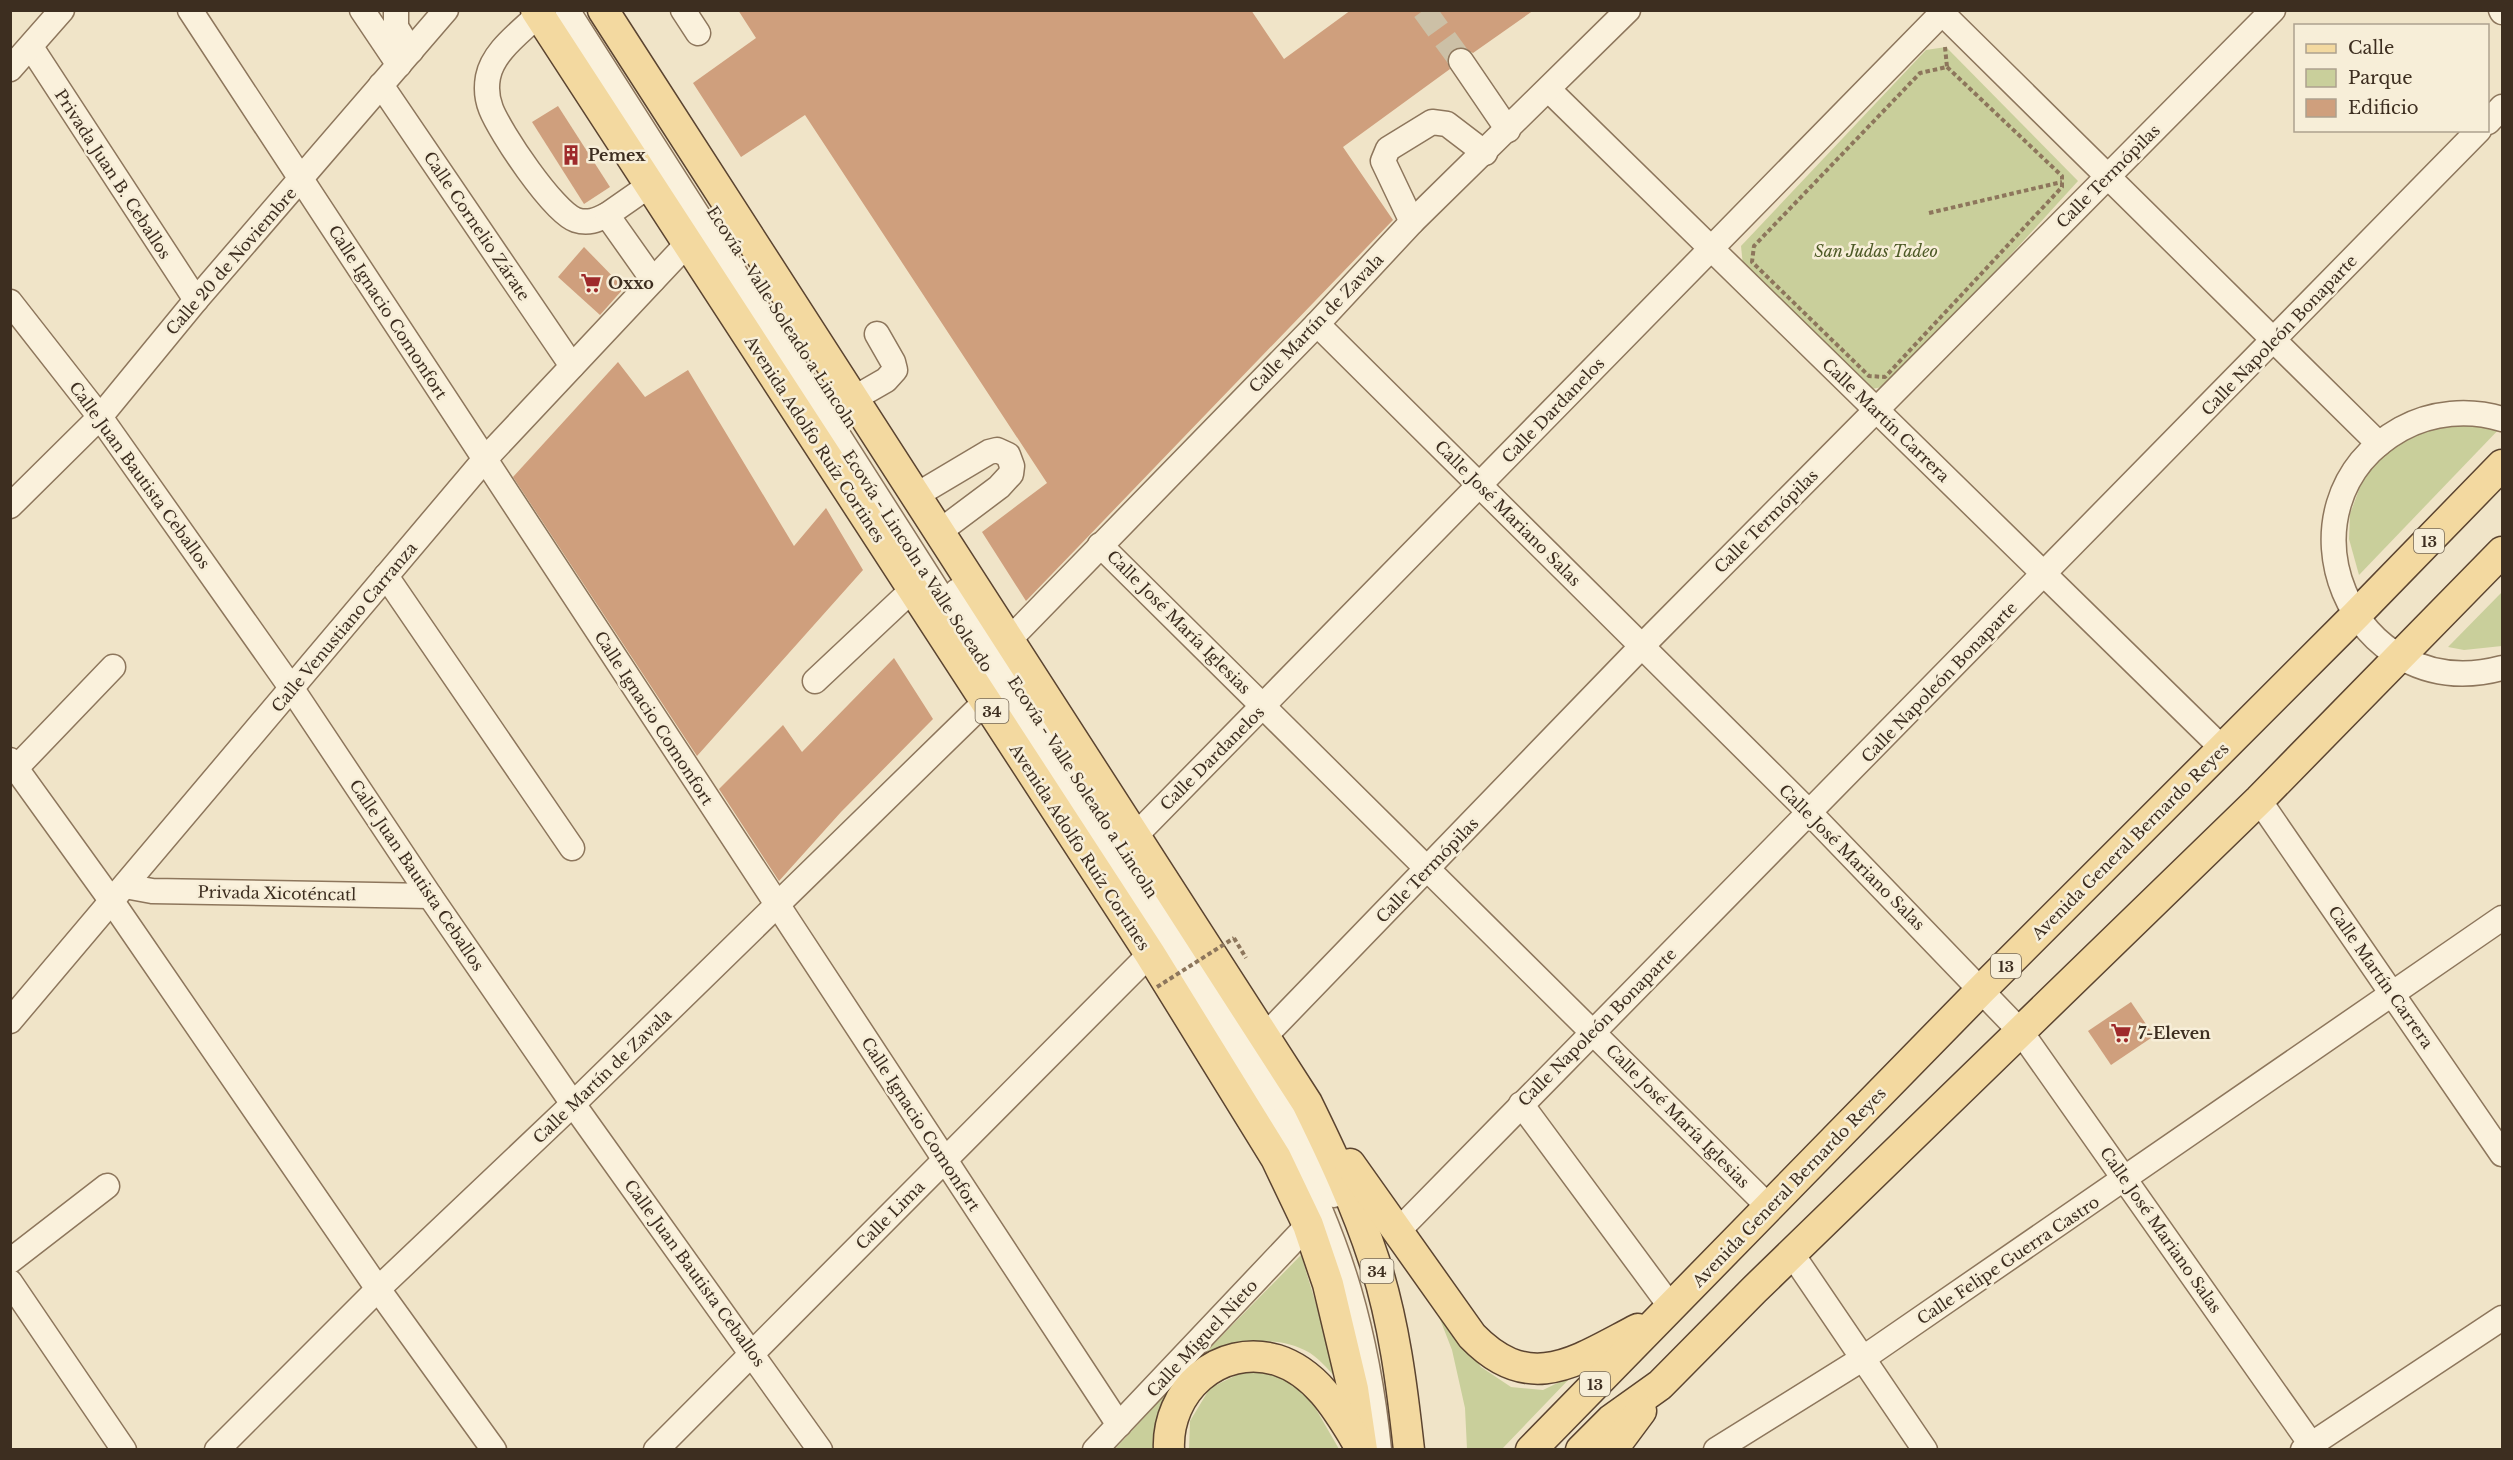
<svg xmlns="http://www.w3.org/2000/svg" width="2513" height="1460" font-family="'Libre Baskerville',serif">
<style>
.green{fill:#c9cf9b}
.building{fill:#cf9f7d}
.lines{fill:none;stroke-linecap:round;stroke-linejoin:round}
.minor-tunnel{stroke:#ccc0a6;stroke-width:24;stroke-dasharray:24 12;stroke-linecap:butt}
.minor-casing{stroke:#8d765c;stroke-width:27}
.major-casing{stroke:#5b4430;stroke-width:33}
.path{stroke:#8d765c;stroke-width:4;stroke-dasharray:4.5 3;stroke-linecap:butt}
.minor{stroke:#faf1dc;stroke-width:24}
.major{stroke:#f3d9a0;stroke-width:30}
.path-bridge{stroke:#8d765c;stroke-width:4;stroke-dasharray:4.5 3;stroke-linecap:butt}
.labels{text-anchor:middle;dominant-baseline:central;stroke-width:5;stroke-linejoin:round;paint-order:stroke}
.shield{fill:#f7eed8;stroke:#756857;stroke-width:1.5}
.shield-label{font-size:15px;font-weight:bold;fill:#3d2e20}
.poi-label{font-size:16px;font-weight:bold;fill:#3d2e20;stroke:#f7eed8;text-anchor:start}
.street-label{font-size:16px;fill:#3d2e20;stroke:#f7eed8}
.park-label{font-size:16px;font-style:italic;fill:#4d5a26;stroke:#f7eed8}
</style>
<rect width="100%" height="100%" fill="#f0e4c8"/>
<!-- green -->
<g class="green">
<polygon points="1946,47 2078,181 1892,385 1872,389 1743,266 1741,246 1926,50"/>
<polygon points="2440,423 2502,426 2359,575 2349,539 2350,514 2364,476 2383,451"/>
<polygon points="2502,592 2502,646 2464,650 2448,647"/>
<path d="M 1301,1255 L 1340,1382 C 1331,1373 1321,1360 1310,1353 C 1274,1332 1240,1344 1203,1355 Z"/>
<polygon points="1433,1301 1481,1367 1511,1387 1543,1390 1572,1376 1502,1449 1467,1449 1465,1408 1452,1350"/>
<polygon points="1187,1371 1166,1397 1156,1439 1159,1449 1114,1450"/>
<polygon points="1278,1371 1309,1397 1339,1449 1189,1450 1190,1421 1210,1388 1243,1372"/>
</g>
<!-- building -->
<g class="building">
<polygon points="738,10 1251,10 1284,59 1351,10 1534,10 1473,53 1461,47 1453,50 1447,61 1450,69 1343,147 1393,220 1026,601 982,532 1047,483 805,115 741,157 693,83 756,38"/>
<polygon points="558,106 610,187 584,204 532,122"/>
<polygon points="584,247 624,288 600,315 558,277"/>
<polygon points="618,362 645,397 688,370 794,546 826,508 863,570 697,756 513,477"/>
<polygon points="894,658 933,719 841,812 779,881 719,789 783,725 802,752"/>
<polygon points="2131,1002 2154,1036 2111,1065 2088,1031"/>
</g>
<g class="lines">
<!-- minor-tunnel -->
<polyline class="minor-tunnel" points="1424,10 1461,61"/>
<!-- minor casing -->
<g class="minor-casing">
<g id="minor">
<polyline points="190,10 1119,1425"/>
<polyline points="362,10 399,65"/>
<polyline points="396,10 396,27 411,51"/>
<path d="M 567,10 L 1287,1139 C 1341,1244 1367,1332 1379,1450"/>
<polyline points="683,10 698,33"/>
<polyline points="1939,10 2379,444"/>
<polyline points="2501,10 2502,12"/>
<path d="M 539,14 C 521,32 493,51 488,77 C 486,88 487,99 491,109 C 500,132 553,212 576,220 C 588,224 597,220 607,215"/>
<polyline points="31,47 196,300"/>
<polyline points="1461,61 1508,130"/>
<polyline points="10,69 62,10"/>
<polyline points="381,85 572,366"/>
<polyline points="1549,90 2223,749"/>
<polyline points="2488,122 2502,107"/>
<polyline points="650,185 607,215 653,280"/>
<polyline points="1412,222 1383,161 1388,149 1432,122 1447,124 1485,153"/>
<polyline points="10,302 100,417 292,689 430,896 573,1104 820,1450"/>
<polyline points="1317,324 1810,813 2021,1032 2315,1450"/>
<polyline points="853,399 886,380 895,370 893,362 877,334"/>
<path d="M 2502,419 C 2469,409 2432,412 2401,429 C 2267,504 2350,709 2502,668"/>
<polyline points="915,496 989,452 997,450 1008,455 1012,466 1011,474 999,487 939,532"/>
<polyline points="10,506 100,417 196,300 446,10"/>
<polyline points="1100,545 1769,1207"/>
<polyline points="386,576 572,848"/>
<polyline points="957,591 1285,1103 1313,1150 1334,1195"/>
<polyline points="1008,641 1317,324 1412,222 1628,10"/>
<polyline points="815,681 913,589"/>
<polyline points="10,760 113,903 378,1289 494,1450"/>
<polyline points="16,768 113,667"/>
<polyline points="2259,800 2502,1154"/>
<polyline points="1135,836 1945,10"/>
<polyline points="125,886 152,891 430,896"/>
<polyline points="10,1021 485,459 688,243"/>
<polyline points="1264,1037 1641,647 2273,10"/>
<polyline points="1521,1104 1671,1307"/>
<polyline points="1397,1232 2479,130"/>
<polyline points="1792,1254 1925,1450"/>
<polyline points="10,1261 107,1186"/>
<polyline points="10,1282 124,1450"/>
<polyline points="217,1450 378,1289 573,1104 986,701"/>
<polyline points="656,1450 1150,954"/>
<polyline points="1095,1450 1308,1225"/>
<polyline points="1716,1450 1862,1359 2502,918"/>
<polyline points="2303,1450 2502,1318"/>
</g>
</g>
<!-- major casing -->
<g class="major-casing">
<g id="major">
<polyline points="536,10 1150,954 1276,1158 1308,1225 1328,1284 1353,1389 1362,1450"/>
<path d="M 603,10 L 1307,1103 C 1332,1154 1356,1205 1374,1260 C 1394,1321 1402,1386 1409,1450"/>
<path d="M 1350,1164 L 1472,1336 C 1530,1396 1576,1361 1638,1329"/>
<path d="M 1169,1450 C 1166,1391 1219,1343 1277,1360 C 1315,1372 1337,1408 1356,1440"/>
<polyline points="1531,1450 1982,989 2355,616 2502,465"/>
<polyline points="1581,1450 1611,1420 1660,1385 1754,1290 2259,800 2502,552"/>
<polyline points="1612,1450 1641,1411"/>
</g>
</g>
<!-- path -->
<g class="path">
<polyline points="1945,47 1947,67"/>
<polygon points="1947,67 2062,176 2062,187 1885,377 1869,376 1752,262 1754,246 1920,73"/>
<polyline points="1929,213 2062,182"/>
<polyline points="1234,938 1246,958"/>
</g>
<!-- minor -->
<use href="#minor" class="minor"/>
<!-- major -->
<use href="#major" class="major"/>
<!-- path-bridge -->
<polyline class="path-bridge" points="1157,987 1234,938"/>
</g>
<!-- icons -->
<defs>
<g id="building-bare" transform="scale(1.62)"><path d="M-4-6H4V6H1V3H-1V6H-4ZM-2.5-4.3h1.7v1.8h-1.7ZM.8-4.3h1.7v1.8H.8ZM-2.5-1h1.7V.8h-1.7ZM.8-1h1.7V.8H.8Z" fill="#9e2a2b" stroke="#f7eed8" stroke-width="2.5" paint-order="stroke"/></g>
<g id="supermarket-bare" transform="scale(1.62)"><path d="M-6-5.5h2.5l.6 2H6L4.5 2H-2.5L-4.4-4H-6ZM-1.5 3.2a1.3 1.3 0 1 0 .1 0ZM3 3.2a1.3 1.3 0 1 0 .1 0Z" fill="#9e2a2b" stroke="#f7eed8" stroke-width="2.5" paint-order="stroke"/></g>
</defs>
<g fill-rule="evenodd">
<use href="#building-bare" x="571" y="155"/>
<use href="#supermarket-bare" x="591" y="283"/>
<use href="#supermarket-bare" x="2121" y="1033"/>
</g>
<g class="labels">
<!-- shield labels -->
<g class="shield">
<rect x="2414" y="529" width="30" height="24" rx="4.5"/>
<rect x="975.5" y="699" width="33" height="24" rx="4.5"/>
<rect x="1991" y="954" width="30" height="24" rx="4.5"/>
<rect x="1360.5" y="1259" width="33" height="24" rx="4.5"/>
<rect x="1580" y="1372" width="30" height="24" rx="4.5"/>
</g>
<g class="shield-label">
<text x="2429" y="541">13</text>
<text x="992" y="711">34</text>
<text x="2006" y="966">13</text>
<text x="1377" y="1271">34</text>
<text x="1595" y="1384">13</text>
</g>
<!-- poi labels -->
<g class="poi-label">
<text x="588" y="155">Pemex</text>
<text x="608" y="283">Oxxo</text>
<text x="2138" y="1033">7-Eleven</text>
</g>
<!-- street labels -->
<g class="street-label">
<text transform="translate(113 174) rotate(57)">Privada Juan B. Ceballos</text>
<text transform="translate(2108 176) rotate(-45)">Calle Termópilas</text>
<text transform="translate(477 226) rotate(56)">Calle Cornelio Zárate</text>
<text transform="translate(231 261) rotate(-49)">Calle 20 de Noviembre</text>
<text transform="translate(388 312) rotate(57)">Calle Ignacio Comonfort</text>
<text transform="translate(782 317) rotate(57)">Ecovía - Valle Soleado a Lincoln</text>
<text transform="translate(1316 323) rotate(-46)">Calle Martín de Zavala</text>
<text transform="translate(2279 335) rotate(-46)">Calle Napoleón Bonaparte</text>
<text transform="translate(1553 410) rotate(-46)">Calle Dardanelos</text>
<text transform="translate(1886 420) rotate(44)">Calle Martín Carrera</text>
<text transform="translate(815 439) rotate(57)">Avenida Adolfo Ruíz Cortines</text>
<text transform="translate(140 475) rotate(54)">Calle Juan Bautista Ceballos</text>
<text transform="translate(1508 513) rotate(45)">Calle José Mariano Salas</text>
<text transform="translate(1766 521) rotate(-45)">Calle Termópilas</text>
<text transform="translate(918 561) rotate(57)">Ecovía - Lincoln a Valle Soleado</text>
<text transform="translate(1179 622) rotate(45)">Calle José María Iglesias</text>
<text transform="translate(344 627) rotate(-50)">Calle Venustiano Carranza</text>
<text transform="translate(1939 682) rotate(-46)">Calle Napoleón Bonaparte</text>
<text transform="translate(654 718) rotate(57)">Calle Ignacio Comonfort</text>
<text transform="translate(1212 758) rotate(-45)">Calle Dardanelos</text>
<text transform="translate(1083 787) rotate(57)">Ecovía - Valle Soleado a Lincoln</text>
<text transform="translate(2130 841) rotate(-45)">Avenida General Bernardo Reyes</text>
<text transform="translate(1080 847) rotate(57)">Avenida Adolfo Ruíz Cortines</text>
<text transform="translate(1852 857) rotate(45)">Calle José Mariano Salas</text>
<text transform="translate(1427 870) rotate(-46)">Calle Termópilas</text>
<text transform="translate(417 875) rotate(56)">Calle Juan Bautista Ceballos</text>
<text transform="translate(277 893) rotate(1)">Privada Xicoténcatl</text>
<text transform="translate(2381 977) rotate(55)">Calle Martín Carrera</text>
<text transform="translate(1597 1027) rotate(-45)">Calle Napoleón Bonaparte</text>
<text transform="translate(602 1076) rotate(-44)">Calle Martín de Zavala</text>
<text transform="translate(1678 1116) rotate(45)">Calle José María Iglesias</text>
<text transform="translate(921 1124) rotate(57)">Calle Ignacio Comonfort</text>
<text transform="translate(1789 1187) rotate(-46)">Avenida General Bernardo Reyes</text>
<text transform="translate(890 1215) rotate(-45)">Calle Lima</text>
<text transform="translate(2161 1230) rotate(55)">Calle José Mariano Salas</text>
<text transform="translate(2008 1260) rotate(-34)">Calle Felipe Guerra Castro</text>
<text transform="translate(695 1273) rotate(54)">Calle Juan Bautista Ceballos</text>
<text transform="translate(1202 1338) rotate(-47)">Calle Miguel Nieto</text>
</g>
<!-- park labels -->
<g class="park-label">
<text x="1876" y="251">San Judas Tadeo</text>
</g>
</g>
<!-- border -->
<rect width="2513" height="1460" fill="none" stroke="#3d2e20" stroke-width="24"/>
<!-- legend -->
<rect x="2294" y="24" width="195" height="108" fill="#f7eed8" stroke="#ada18e" stroke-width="1.5"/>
<rect x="2306" y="44" width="30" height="9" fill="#f3d9a0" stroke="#ada18e" stroke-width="1.5"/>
<text x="2348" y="54" font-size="18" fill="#3d2e20">Calle</text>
<rect x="2306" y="69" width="30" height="18" fill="#c9cf9b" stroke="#ada18e" stroke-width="1.5"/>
<text x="2348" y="84" font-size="18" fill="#3d2e20">Parque</text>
<rect x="2306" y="99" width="30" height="18" fill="#cf9f7d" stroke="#ada18e" stroke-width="1.5"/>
<text x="2348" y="114" font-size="18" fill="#3d2e20">Edificio</text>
</svg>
